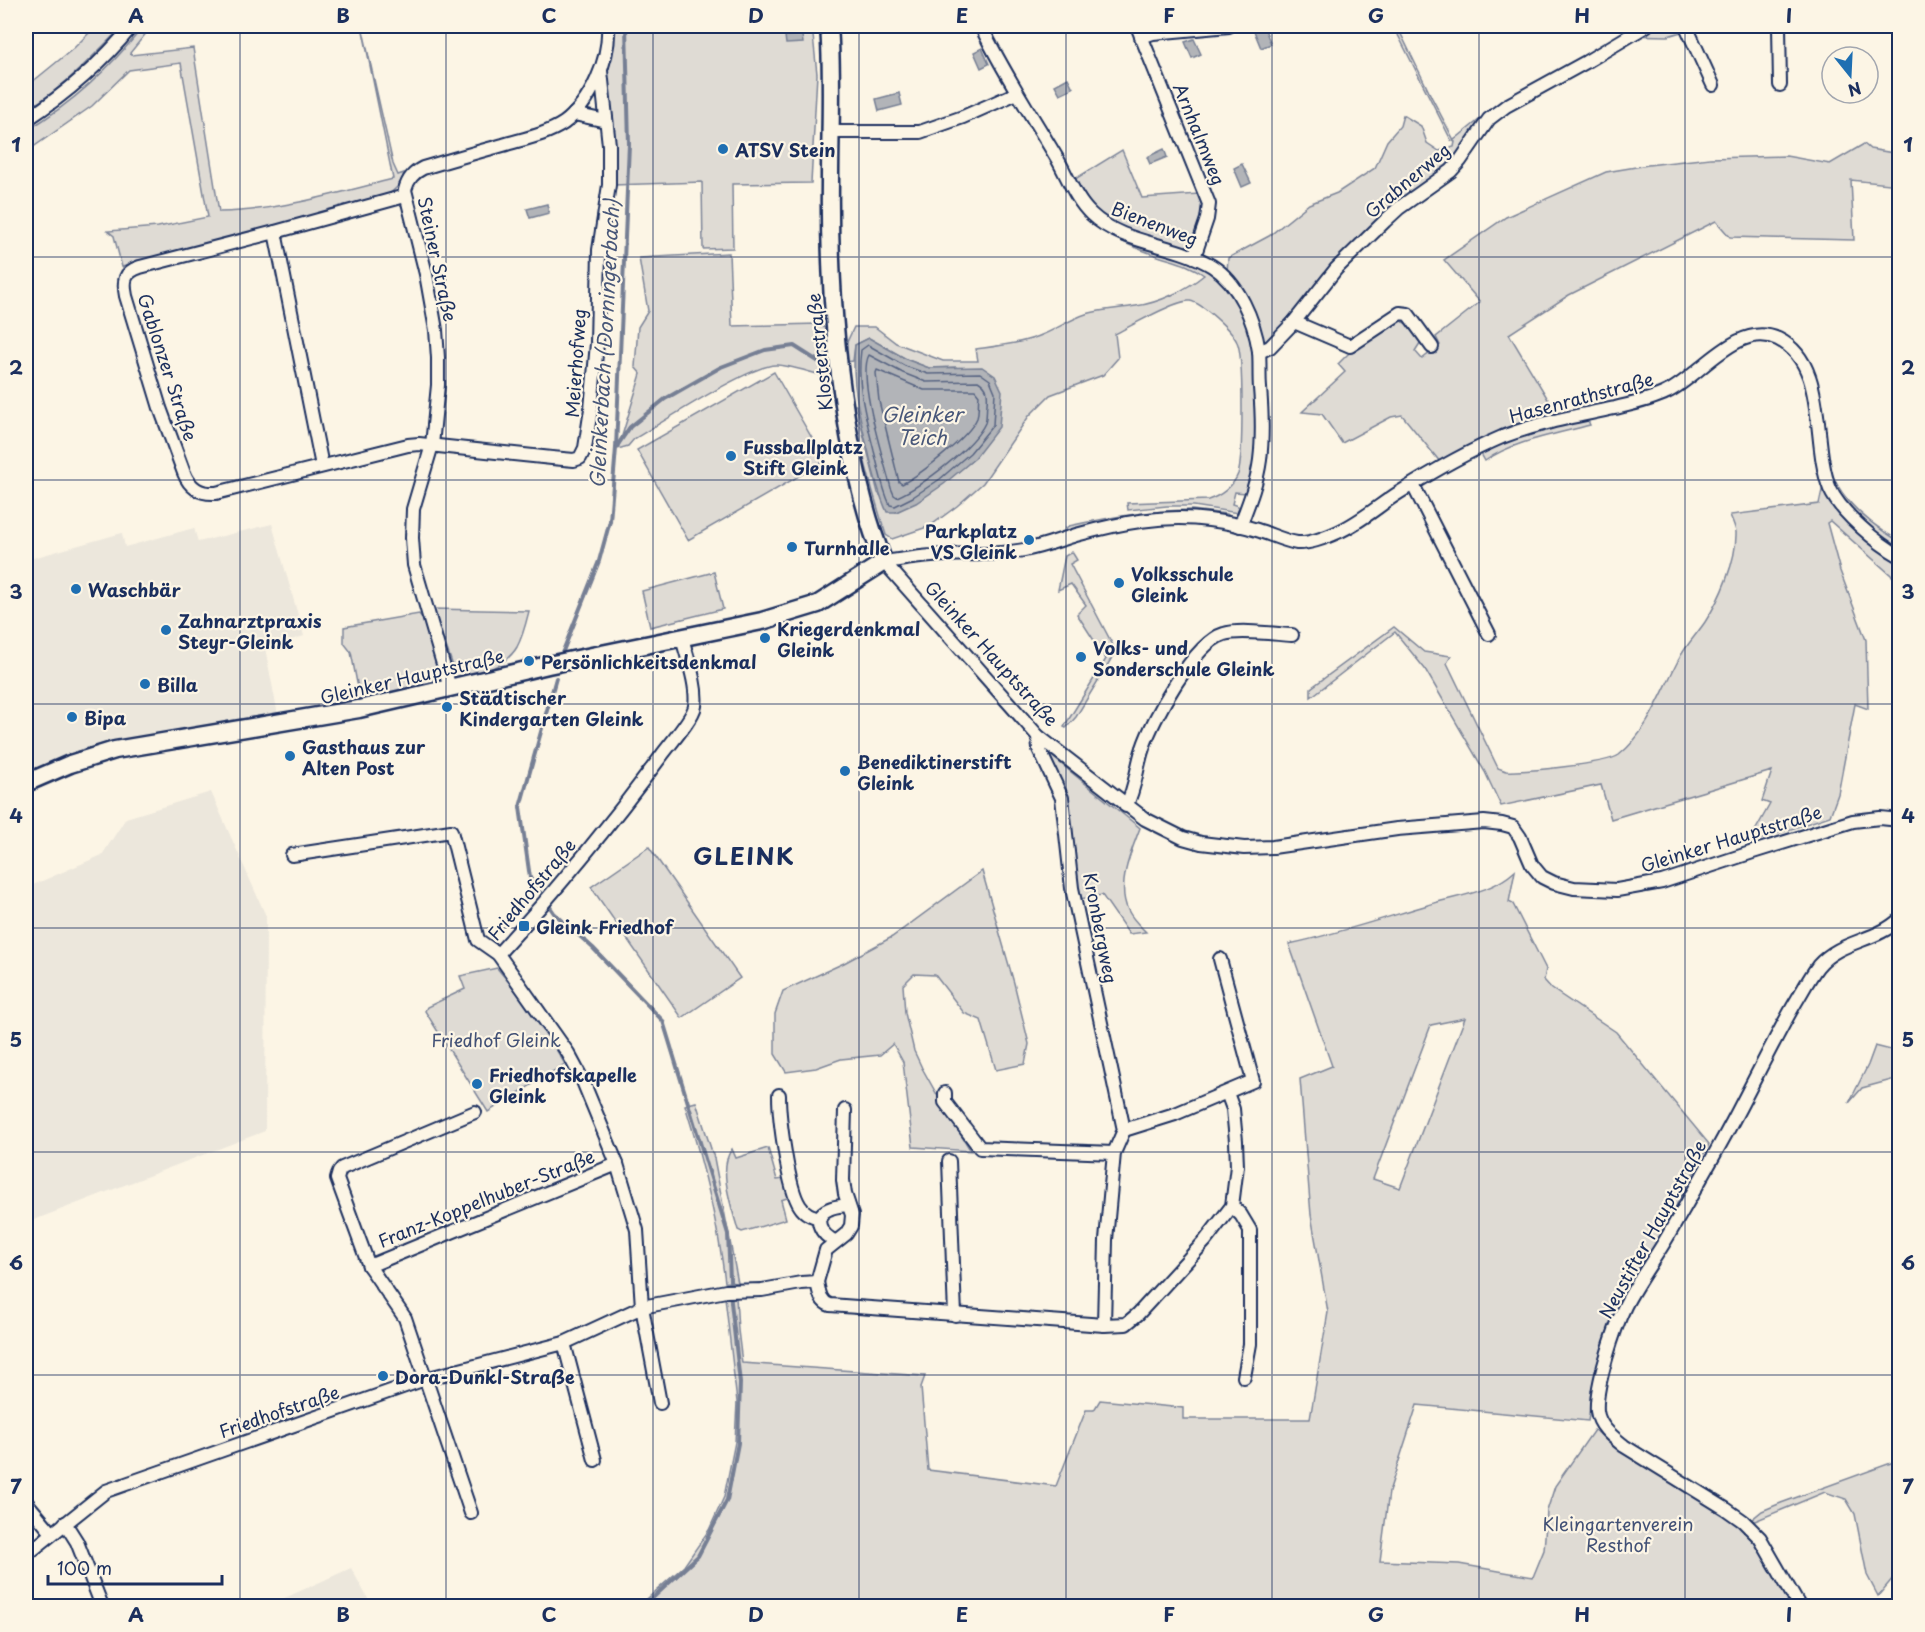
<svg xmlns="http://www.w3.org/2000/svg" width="1925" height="1632" font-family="'Playpen Sans',sans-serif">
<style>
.built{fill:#ece7dc}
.green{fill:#dfdbd4;stroke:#7d8599;stroke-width:1.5;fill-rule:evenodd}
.water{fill:#b2b4b8;stroke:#767f94;stroke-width:1.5}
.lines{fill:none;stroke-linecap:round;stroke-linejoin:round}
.shore{stroke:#576482;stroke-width:1.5}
.stream{stroke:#767f94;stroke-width:4}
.street-casing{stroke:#1b2f5e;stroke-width:16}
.secondary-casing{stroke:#1b2f5e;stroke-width:21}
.street{stroke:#fcf5e5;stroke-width:12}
.secondary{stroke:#fcf5e5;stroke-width:16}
.grid{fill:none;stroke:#1b2f5e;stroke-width:1.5;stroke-opacity:0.55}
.poi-dot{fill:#1f6fb2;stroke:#fcf5e5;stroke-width:2}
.labels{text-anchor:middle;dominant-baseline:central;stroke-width:4.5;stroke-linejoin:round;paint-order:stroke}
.street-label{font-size:18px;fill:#1b2f5e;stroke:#fcf5e5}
.poi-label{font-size:18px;font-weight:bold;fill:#1b2f5e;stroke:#fcf5e5;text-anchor:start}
.park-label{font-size:18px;fill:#425176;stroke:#fcf5e5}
.water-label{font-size:20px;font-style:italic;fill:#485779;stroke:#fcf5e5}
.district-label{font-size:24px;font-weight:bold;letter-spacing:1.5px;fill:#1b2f5e;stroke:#fcf5e5}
.neatline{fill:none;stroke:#1b2f5e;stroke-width:2}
.grid-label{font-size:20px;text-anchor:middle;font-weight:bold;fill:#1b2f5e}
</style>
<rect width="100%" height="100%" fill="#fcf5e5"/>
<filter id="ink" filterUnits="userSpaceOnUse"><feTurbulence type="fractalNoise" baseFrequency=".0167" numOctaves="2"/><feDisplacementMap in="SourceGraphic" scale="12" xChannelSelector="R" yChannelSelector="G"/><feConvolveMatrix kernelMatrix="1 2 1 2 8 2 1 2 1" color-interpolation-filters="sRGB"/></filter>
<g filter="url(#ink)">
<!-- built -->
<g class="built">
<polygon points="272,524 304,636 265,648 278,715 68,756 26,774 26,560 122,533 125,547 194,528 198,542"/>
<polygon points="211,792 266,916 265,1131 26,1223 26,888 102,855 126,818"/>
<polygon points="351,1568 372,1606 267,1606"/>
</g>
<!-- green -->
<g class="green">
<path d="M 96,26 L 123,26 C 93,56 63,89 26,110 L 26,87 L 74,48 Z"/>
<path d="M 144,26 L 152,26 L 130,53 L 131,55 L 193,48 L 219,212 C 278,211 337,193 393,179 L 362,26 L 393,164 L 398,175 L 404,173 C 401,185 395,190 386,196 L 258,233 L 122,267 L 114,236 L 108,231 L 158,227 L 208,217 L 181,63 L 129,70 L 92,106 L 26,152 L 26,131 C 74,102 108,70 144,26 Z"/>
<polygon points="612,26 812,26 817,74 811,183 732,184 733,248 703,249 702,182 613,185 608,73 614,41"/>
<polygon points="1400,26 1407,26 1401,34 1432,98 1454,140 1485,115 1457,161 1385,215 1360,237 1303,303 1267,342 1262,340 1227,272 1228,258 1269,236 1309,204 1337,193 1375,168 1387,141 1400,126 1403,115 1421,126 1427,143 1439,151 1454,147 1455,142 1451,140 1397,33"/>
<polygon points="1639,26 1701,26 1668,36 1622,35"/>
<path d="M 1864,144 L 1870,149 L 1899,154 L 1899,185 L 1851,180 L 1854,240 L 1730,237 L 1716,221 L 1569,295 L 1509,334 L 1558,416 L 1441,463 L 1402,415 L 1391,417 L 1342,443 L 1322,414 L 1302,412 L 1345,372 L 1338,364 L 1349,353 L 1397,320 C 1408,321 1415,333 1422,340 L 1415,351 L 1422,359 L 1440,345 L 1436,337 L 1480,302 L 1444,260 L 1506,217 L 1606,172 L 1648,165 L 1710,158 L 1786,156 L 1830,164 Z"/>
<polygon points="1122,150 1142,198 1199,194 1204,209 1195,236 1190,244 1181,248 1108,223 1090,204 1075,179"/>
<path d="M 1067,184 L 1085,212 L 1216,273 L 1236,300 L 1245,319 L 1253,342 L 1258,421 L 1254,462 L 1250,482 L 1246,493 L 1235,492 L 1232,504 L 1238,506 L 1239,509 L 1238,513 L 1194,506 L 1167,506 L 1128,510 L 1127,503 L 1208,500 C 1220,496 1233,487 1238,474 C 1243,460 1244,355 1237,342 C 1232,331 1202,303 1190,301 C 1177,299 1129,327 1115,334 L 1118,358 L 1103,375 L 1050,395 L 1029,416 L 983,483 L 957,506 L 930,526 L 892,539 L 886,535 C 872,492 861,449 851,405 L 856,405 L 878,493 L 896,512 C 926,498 950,478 975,458 L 956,367 L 929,368 L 908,360 L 869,338 L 855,345 L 853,361 L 846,362 L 847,342 L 854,327 L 875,327 L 896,343 L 943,361 L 978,361 L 976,349 C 997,346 1025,343 1044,334 C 1058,328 1071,319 1086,314 C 1103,309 1119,309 1136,306 C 1159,303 1186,290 1204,275 C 1191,265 1177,262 1161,257 C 1134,248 1106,237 1086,217 C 1077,209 1071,197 1064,187 Z"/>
<path d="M 729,253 L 732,326 L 819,324 L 827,330 L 831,378 C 815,374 794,366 777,365 C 752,363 660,424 634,439 L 628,446 L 618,449 L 641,374 L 635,367 L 638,327 L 648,311 L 639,258 Z"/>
<path d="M 1792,339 C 1799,347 1806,355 1811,365 C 1824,391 1822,435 1829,465 C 1838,499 1870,524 1899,541 L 1899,582 L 1830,521 L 1827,523 L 1840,571 L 1866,640 L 1868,709 L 1855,704 L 1838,794 L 1830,816 L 1758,840 L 1755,831 L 1770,804 L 1762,801 L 1772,771 L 1611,819 L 1601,785 L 1501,806 L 1485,772 L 1425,669 L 1395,632 L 1311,697 L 1311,688 L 1394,627 L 1424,652 L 1451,656 L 1447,663 L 1498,768 C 1501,769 1503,770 1506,771 C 1523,772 1607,764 1619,755 C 1648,732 1662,691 1679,659 C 1686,645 1697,634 1705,622 C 1720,599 1737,560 1736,532 C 1735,526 1732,520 1730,515 L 1819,504 L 1823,486 L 1814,428 L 1803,372 Z"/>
<polygon points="774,372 825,461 688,540 637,450"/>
<path d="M 1587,418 L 1590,425 C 1557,434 1513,441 1485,461 L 1480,452 L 1513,438 Z"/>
<path d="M 1192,510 L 1227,514 L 1231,517 L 1065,534 L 1066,528 L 1069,526 C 1110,517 1150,510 1192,510 Z"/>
<polygon points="1072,552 1077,560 1070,564 1116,651 1076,717 1066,728 1064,727 1106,659 1077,614 1086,605 1071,584 1058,590 1065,556"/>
<polygon points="714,572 723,609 650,627 642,591"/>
<path d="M 433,609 L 529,611 C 526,623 523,636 517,647 C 506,666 471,683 453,666 Z"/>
<polygon points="419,614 427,624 438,667 432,685 363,700 357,683 351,652 344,643 344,627"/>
<path d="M 1046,749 L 1055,759 L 1140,828 C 1131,852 1116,885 1128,910 C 1132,919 1139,925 1146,932 L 1129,934 L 1102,895 L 1080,899 L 1077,888 L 1066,794 L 1045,751 Z"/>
<polygon points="649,847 740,978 682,1018 591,887"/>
<polygon points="982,871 1014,983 1029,1044 1025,1064 996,1070 981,1020 964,1013 935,975 914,974 903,985 905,1013 914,1051 922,1068 949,1116 971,1151 913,1147 903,1062 893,1044 880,1055 841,1059 816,1068 786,1072 775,1054 775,1014 783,991 844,963 892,937"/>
<path d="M 1515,871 L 1509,902 L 1513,904 L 1546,969 L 1544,980 L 1552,989 L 1616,1032 L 1709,1144 L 1656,1243 L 1631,1286 L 1600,1365 L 1592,1393 L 1588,1421 L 1417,1405 L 1389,1492 L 1380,1561 L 1459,1564 L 1533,1577 L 1544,1550 L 1547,1511 L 1555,1486 L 1594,1430 L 1648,1466 L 1726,1512 L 1755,1539 L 1794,1606 L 639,1606 L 684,1566 L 709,1530 L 724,1497 L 735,1442 L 737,1402 L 725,1297 L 736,1297 L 738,1330 L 742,1363 L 925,1376 L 921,1387 L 928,1470 L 1056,1486 L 1086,1410 L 1094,1410 L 1100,1400 L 1183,1408 L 1183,1419 L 1310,1419 L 1328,1312 L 1311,1215 L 1300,1079 L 1332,1066 L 1289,944 C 1337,934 1384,918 1431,904 C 1460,895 1491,893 1515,871 ZM 1465,1018 L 1400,1188 L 1373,1179 L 1431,1025 Z"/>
<polygon points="497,968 534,1013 565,1064 488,1112 425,1011 427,1007 465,989 460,976"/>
<polygon points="1875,1046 1899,1052 1899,1078 1862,1088 1849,1103 1868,1065"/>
<path d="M 696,1102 L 714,1158 L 738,1283 L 725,1282 C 718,1222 703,1163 685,1105 Z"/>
<path d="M 768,1148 L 777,1180 L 785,1179 L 790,1197 L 781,1200 L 786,1219 L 742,1232 L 738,1230 C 732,1208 717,1168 732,1149 L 736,1158 Z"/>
<polygon points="1899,1460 1899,1571 1878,1596 1867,1575 1855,1514 1846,1499 1825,1492 1755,1521 1751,1520 1762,1511 1781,1503"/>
</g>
<!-- water -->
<g class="water">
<polygon points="1264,27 1271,44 1261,48 1254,31"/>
<polygon points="802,35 803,43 786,44 785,36"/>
<polygon points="1194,39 1201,54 1192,58 1185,42"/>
<polygon points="982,48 989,64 981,68 974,52"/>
<polygon points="1068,78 1073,88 1060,94 1055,85"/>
<polygon points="899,93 902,105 879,111 876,99"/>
<polygon points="1164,149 1167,157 1150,164 1147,157"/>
<polygon points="1242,164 1251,183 1242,187 1234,168"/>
<polygon points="547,204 549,213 530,218 527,209"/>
<path d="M 869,338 L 908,360 L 929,368 L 982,367 L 995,376 L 1002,391 L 999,427 L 975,458 L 944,484 L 916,503 L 896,512 L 887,512 C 878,492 873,472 868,450 C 859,415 851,382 855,345 Z"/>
</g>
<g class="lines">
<!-- shore -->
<g class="shore">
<path d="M 868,345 L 905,366 L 928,374 L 980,373 L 990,380 L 995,392 L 993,425 L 970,453 L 940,479 L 913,497 L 895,506 L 890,505 C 882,488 879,469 874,451 C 866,418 856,384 861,350 Z"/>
<path d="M 869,355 L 903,373 L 926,382 L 978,381 C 988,387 988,393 987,404 C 986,410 987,418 985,423 C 974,447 922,486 897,497 L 894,495 L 891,488 C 884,461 857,377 869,355 Z"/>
<path d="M 877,370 L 924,390 L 975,390 L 979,395 C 978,402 979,412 977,418 C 969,437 921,474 902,484 L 899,482 L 879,401 L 876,373 Z"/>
</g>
<!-- stream -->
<g class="stream">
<polyline points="617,446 630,427 665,399 721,367 765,350 794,346 827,367"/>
<polyline points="561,656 599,561 610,521 616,448 629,144 626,26"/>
<polyline points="556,678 520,807 530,878 554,913 593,948 663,1021 728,1234 731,1302 740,1383 738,1443 727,1500 698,1556 644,1606"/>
</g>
<!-- street casing -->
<g class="street-casing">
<g id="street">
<path d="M 981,26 C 1003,72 1032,116 1058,160 C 1068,178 1076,200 1091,214 C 1123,245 1175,243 1212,266 C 1239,283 1254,320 1259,351 C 1260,363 1259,376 1260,388 C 1262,412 1263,436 1260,460 C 1257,483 1248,505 1240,526"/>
<polyline points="1137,26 1209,204 1207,219 1194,257"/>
<polyline points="1686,26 1713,85"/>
<polyline points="1779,26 1780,85"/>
<polyline points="1141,37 1153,33 1229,26"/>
<polyline points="574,114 606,121"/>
<path d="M 26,120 C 66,94 102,63 132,26"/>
<polyline points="831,132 920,132 963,117 1017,93"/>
<path d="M 405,196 L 275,232 L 140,267 C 124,272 123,281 126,296 L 160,408 L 184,473 C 190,488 200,494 216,493 L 408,445 L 419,444 L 552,458 L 574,460 L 580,458 L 585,448 L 591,409 L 597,343 L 599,250 L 609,185 L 609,145 L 601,71"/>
<polyline points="275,232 322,466"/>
<polyline points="1294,322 1350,346 1400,313 1408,314 1432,347"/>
<polyline points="1259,352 1270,347 1294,322 1336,269 1385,221 1399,208 1451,171 1460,161 1489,119 1506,106 1586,62 1646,26"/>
<polyline points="1413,485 1489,634"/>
<path d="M 1900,556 C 1878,544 1840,512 1830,489 C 1811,444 1829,364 1778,339 C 1738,320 1699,377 1667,392 C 1651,400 1632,404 1615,408 C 1577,416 1538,423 1502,437 C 1467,452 1432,472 1400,492 C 1379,505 1361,522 1338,532 C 1327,537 1310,544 1297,543 C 1284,541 1270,534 1257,530 C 1241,525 1225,522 1209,520 C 1163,514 1120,523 1076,535 C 1059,540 1042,547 1024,550 C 993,556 963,553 932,556 C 916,557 900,560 884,562 L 1038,736 L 1145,819 L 1183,838 L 1201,843 L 1244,848 L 1273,847 L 1397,829 L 1484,822 L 1502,824 L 1513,827 L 1520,837 L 1532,865 L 1542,877 L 1554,883 L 1574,888 L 1617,890 L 1662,882 L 1753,852 L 1853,821 L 1880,818 L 1900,820"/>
<path d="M 450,688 L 414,565 L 412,538 L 413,509 L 432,445 L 438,385 L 438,358 L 436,330 L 426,274 L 405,190 C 408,179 413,173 423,168 C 450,160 477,152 503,145 C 523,139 546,135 564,123 C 591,103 610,59 608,26"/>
<path d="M 1126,806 C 1136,788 1136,768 1143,748 C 1152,720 1194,643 1224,634 C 1239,629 1275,634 1292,635"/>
<polyline points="292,855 451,831 478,940 498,954"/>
<polyline points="945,1093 945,1102 980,1148 1114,1153"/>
<path d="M 779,1095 C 779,1118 788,1189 800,1206 C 805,1214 812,1216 820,1218"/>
<polyline points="1124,1130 1175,1114 1253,1081 1220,959"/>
<polyline points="949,1161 955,1315"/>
<polyline points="1232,1206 1241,1215 1250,1230 1250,1344 1244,1377"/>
<path d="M 835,1241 C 822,1236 810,1217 829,1209 C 835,1206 842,1206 848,1205"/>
<polyline points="369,1266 617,1164"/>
<polyline points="817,1282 826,1250 846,1234 851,1226 852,1215 845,1194 843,1180 845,1110"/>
<polyline points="1104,1325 1126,1324 1138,1314 1205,1241 1232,1206 1237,1166 1236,1141 1233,1109 1227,1093"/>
<polyline points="564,1343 595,1460"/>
<path d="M 660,1403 L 642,1307 L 637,1230 L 617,1164 L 582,1079 L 568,1053 L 498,954 C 556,891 611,824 662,755 C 670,744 693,718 695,706 C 698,686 687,657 682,638"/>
<polyline points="26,1502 52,1533"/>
<polyline points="471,1513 405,1318 369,1266 337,1179 339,1172 342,1168 475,1112"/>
<polyline points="65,1523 77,1542 102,1606"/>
<path d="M 26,1555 L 106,1491 L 425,1379 L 564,1343 L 642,1307 L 726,1291 L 762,1290 L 801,1283 L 817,1282 C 819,1291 820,1302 830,1305 L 1104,1325 L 1106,1240 L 1114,1153 L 1124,1130 L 1072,888 L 1062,798 L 1039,749 L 1038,736"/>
<path d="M 1799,1606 L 1760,1538 L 1743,1521 L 1726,1509 L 1624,1446 C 1613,1437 1599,1427 1597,1411 C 1595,1387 1614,1329 1625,1306 C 1637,1282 1654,1260 1668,1236 C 1691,1196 1715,1155 1737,1113 C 1756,1077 1774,1040 1794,1005 C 1802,992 1809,978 1818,966 C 1840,940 1876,942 1900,919"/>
</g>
</g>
<!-- secondary casing -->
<g class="secondary-casing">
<path id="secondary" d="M 26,783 L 70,764 L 115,750 L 359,709 L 548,665 L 762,621 L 818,604 L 884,562 C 867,522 857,479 849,435 C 834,351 829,266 830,181 C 830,129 833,77 829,26"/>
</g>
<!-- street -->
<use href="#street" class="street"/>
<!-- secondary -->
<use href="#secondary" class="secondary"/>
</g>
</g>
<!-- grid -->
<path class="grid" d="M 240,26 L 240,1606M 446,26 L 446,1606M 653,26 L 653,1606M 859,26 L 859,1606M 1066,26 L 1066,1606M 1272,26 L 1272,1606M 1479,26 L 1479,1606M 1685,26 L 1685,1606M 26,257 L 1900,257M 26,480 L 1900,480M 26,704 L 1900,704M 26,928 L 1900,928M 26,1152 L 1900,1152M 26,1375 L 1900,1375"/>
<!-- markers -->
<g class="poi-dot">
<circle cx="723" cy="149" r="6"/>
<circle cx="731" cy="456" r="6"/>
<circle cx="1029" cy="540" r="6"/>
<circle cx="792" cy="547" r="6"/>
<circle cx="1119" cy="583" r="6"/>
<circle cx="76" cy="589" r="6"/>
<circle cx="166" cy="630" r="6"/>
<circle cx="765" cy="638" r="6"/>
<circle cx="1081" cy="657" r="6"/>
<circle cx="529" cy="661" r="6"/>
<circle cx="145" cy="684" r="6"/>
<circle cx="447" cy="707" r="6"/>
<circle cx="72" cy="717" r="6"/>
<circle cx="290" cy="756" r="6"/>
<circle cx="845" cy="771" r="6"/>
<rect x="518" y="920" width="12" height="12" rx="3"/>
<circle cx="477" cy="1084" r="6"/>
<circle cx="383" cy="1376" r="6"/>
</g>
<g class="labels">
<!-- street labels -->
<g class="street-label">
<text transform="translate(1200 134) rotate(68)">Arnhalmweg</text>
<text transform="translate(1407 180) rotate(-40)">Grabnerweg</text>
<text transform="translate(1155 223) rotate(21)">Bienenweg</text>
<text transform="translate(438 259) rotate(78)">Steiner Straße</text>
<text transform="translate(819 352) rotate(-96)">Klosterstraße</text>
<text transform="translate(575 363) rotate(-86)">Meierhofweg</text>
<text transform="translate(168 367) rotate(72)">Gablonzer Straße</text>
<text transform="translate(1581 397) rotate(-15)">Hasenrathstraße</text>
<text transform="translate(992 653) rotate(48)">Gleinker Hauptstraße</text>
<text transform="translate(412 676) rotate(-13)">Gleinker Hauptstraße</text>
<text transform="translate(1731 838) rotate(-17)">Gleinker Hauptstraße</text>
<text transform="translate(531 889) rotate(-50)">Friedhofstraße</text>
<text transform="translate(1101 928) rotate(79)">Kronbergweg</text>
<text transform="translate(486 1198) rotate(-22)">Franz-Koppelhuber-Straße</text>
<text transform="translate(1652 1229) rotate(-61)">Neustifter Hauptstraße</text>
<text transform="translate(279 1411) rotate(-19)">Friedhofstraße</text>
</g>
<!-- poi labels -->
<g class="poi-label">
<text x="735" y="149">ATSV Stein</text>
<text x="743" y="446">Fussballplatz<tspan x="743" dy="21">Stift Gleink</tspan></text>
<text x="1017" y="530" text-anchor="end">Parkplatz<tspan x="1017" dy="21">VS Gleink</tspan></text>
<text x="804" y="547">Turnhalle</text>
<text x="1131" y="573">Volksschule<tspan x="1131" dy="21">Gleink</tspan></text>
<text x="88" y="589">Waschbär</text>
<text x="178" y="620">Zahnarztpraxis<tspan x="178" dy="21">Steyr-Gleink</tspan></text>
<text x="777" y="628">Kriegerdenkmal<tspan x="777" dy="21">Gleink</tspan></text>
<text x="1093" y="647">Volks- und<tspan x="1093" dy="21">Sonderschule Gleink</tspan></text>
<text x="541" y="661">Persönlichkeitsdenkmal</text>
<text x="157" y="684">Billa</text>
<text x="459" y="697">Städtischer<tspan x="459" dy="21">Kindergarten Gleink</tspan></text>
<text x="84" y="717">Bipa</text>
<text x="302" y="746">Gasthaus zur<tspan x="302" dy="21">Alten Post</tspan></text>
<text x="857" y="761">Benediktinerstift<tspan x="857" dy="21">Gleink</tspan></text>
<text x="536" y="926">Gleink Friedhof</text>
<text x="489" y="1074">Friedhofskapelle<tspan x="489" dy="21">Gleink</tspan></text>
<text x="395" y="1376">Dora-Dunkl-Straße</text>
</g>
<!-- park labels -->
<g class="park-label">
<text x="496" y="1039">Friedhof Gleink</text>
<text x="1618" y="1523">Kleingartenverein<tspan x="1618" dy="21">Resthof</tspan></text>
</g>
<!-- water labels -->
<g class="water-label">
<text transform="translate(604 344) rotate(-87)">Gleinkerbach (Dorningerbach)</text>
<text x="922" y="414">Gleinker<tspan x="922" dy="23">Teich</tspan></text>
</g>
<!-- district labels -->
<g class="district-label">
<text x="744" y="855">GLEINK</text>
</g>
</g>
<!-- margin -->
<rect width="1925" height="1632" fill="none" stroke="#fcf5e5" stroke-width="66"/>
<!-- north arrow -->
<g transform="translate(1850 75) rotate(162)"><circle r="28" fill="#fcf5e5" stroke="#a2a6af" stroke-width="1.5"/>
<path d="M0-4.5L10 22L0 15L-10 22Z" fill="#1f6fb2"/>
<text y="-9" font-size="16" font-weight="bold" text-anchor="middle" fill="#1b2f5e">N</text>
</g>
<!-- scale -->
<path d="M48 1575v9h174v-9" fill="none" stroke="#1b2f5e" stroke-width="3"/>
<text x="57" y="1575" font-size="18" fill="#1b2f5e" stroke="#fcf5e5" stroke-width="4.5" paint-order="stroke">100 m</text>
<rect x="33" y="33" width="1859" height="1566" class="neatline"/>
<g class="grid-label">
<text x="136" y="23">A</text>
<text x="343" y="23">B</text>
<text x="549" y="23">C</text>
<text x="756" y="23">D</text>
<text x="962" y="23">E</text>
<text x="1169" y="23">F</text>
<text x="1376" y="23">G</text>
<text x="1582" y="23">H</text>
<text x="1789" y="23">I</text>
<text x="16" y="152">1</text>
<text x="1908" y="152">1</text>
<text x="16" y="375">2</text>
<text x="1908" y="375">2</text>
<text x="16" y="599">3</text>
<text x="1908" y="599">3</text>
<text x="16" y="823">4</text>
<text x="1908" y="823">4</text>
<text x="16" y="1047">5</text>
<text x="1908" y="1047">5</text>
<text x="16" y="1270">6</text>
<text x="1908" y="1270">6</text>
<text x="16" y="1494">7</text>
<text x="1908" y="1494">7</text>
<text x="136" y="1622">A</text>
<text x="343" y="1622">B</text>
<text x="549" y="1622">C</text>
<text x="756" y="1622">D</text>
<text x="962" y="1622">E</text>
<text x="1169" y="1622">F</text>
<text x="1376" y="1622">G</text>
<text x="1582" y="1622">H</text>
<text x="1789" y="1622">I</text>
</g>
</svg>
